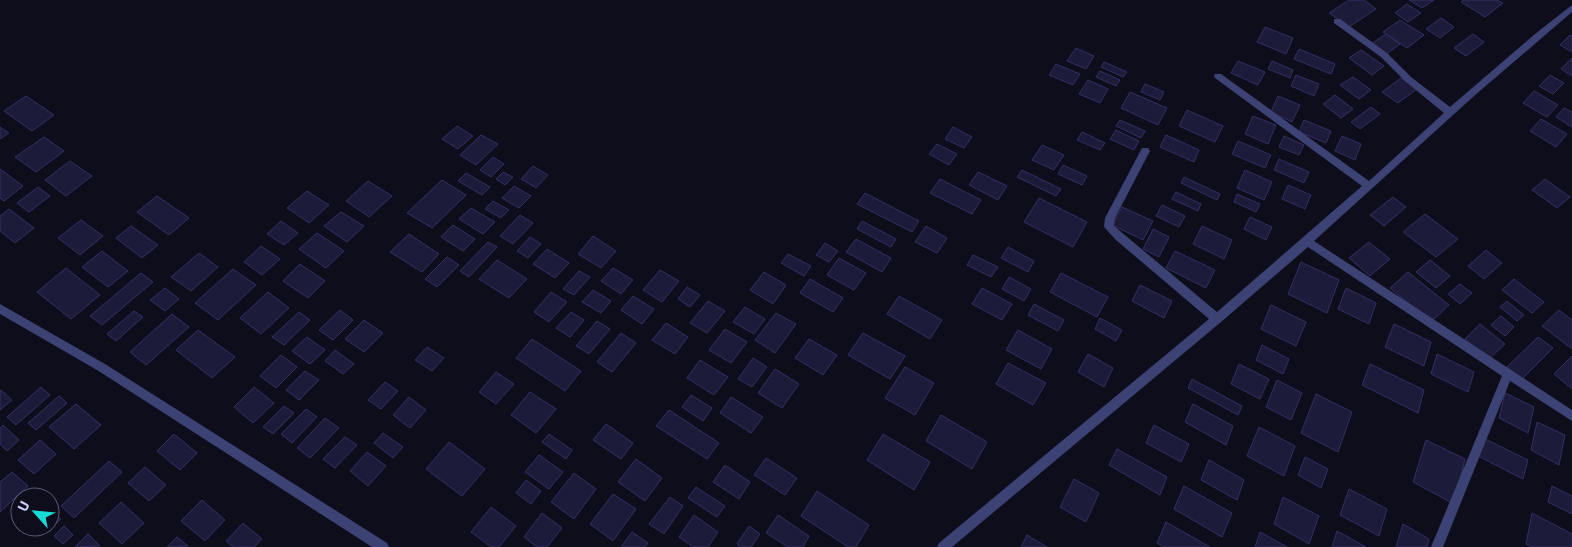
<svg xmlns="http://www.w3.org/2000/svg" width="1572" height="547" font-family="'IBM Plex Sans',sans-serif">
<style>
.building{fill:#1d1b3a;stroke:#332f64}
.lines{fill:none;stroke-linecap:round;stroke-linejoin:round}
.minor{fill:#3d4275;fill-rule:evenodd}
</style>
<rect width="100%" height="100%" fill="#0d0d1b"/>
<!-- building -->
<g class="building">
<polygon points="1349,0 1364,0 1376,9 1349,27 1329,13"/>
<polygon points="1409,0 1434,0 1422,8"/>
<polygon points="1463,0 1497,0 1503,3 1485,17 1461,2"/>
<polygon points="1407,4 1421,13 1408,22 1395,13"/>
<polygon points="1441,18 1454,27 1440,38 1426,29"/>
<polygon points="1400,20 1424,35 1407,48 1383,32"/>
<polygon points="1265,27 1293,38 1286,54 1257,42"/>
<polygon points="1386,34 1400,44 1386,54 1371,44"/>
<polygon points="1473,34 1484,42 1466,56 1454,48"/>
<polygon points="1570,35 1572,36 1572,52 1560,45"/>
<polygon points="1076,48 1094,56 1086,69 1067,61"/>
<polygon points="1299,49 1335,64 1331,74 1294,59"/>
<polygon points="1361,50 1384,66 1372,75 1349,58"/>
<polygon points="1572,58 1572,76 1561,69"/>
<polygon points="1238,61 1265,72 1258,85 1231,73"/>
<polygon points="1272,61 1293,70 1290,78 1268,69"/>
<polygon points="1104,62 1127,72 1123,77 1101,67"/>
<polygon points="1056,64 1080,74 1073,85 1049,75"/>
<polygon points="1100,71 1120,80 1116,86 1096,77"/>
<polygon points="1296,75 1319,84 1314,96 1291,86"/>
<polygon points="1550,75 1564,83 1553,94 1539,86"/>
<polygon points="1353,77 1371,90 1359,99 1340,85"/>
<polygon points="1401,78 1417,89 1398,103 1382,92"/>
<polygon points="1088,80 1108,89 1100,103 1079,94"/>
<polygon points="1145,84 1164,92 1160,100 1141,92"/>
<polygon points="1534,91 1558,105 1547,117 1523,103"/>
<polygon points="1130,92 1167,108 1158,125 1121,108"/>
<polygon points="1335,95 1353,109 1341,118 1323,104"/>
<polygon points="26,96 54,115 32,131 4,111"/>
<polygon points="1278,96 1300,105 1292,122 1271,112"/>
<polygon points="1371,107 1380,114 1360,129 1351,122"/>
<polygon points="1564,108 1572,112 1572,127 1556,117"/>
<polygon points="1187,110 1223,126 1215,142 1179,126"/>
<polygon points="1253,116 1276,125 1268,144 1245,134"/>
<polygon points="1541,119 1567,134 1556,147 1530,131"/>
<polygon points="1120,120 1145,131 1141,138 1116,126"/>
<polygon points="1304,120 1331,131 1326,143 1299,132"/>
<polygon points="457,126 473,136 458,149 442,139"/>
<polygon points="0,127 9,133 0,139"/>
<polygon points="953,127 972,137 964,148 945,139"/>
<polygon points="1116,130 1139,141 1134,150 1110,139"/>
<polygon points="1082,132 1105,143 1100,150 1077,140"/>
<polygon points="481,135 498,144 476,165 460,155"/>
<polygon points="1166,135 1199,150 1194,162 1160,147"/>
<polygon points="1284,136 1304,145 1299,155 1279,147"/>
<polygon points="1342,136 1361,144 1355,160 1335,151"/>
<polygon points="44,137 64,151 36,172 15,157"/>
<polygon points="1238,141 1271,155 1265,168 1232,154"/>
<polygon points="937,144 957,154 949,165 929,154"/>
<polygon points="1042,145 1064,155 1054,170 1032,160"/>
<polygon points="493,157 504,164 491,177 480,170"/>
<polygon points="1279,159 1309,172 1304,183 1274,170"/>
<polygon points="70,161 92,176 66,196 45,180"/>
<polygon points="1063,165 1087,176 1082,185 1058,174"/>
<polygon points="533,166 548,175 536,188 521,179"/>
<polygon points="0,169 23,186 4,201 0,198"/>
<polygon points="1022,170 1061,189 1056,196 1017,177"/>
<polygon points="1245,170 1272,182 1264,200 1237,188"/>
<polygon points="503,172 513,177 505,185 496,179"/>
<polygon points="978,172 1007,186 998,200 969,185"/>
<polygon points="466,173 490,187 482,195 458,181"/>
<polygon points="1184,177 1220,194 1217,200 1181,183"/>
<polygon points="940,179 981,200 972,214 930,193"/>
<polygon points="1545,179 1570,197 1557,208 1532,190"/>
<polygon points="442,180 466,195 432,228 407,213"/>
<polygon points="368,181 392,196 369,217 346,201"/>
<polygon points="1288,185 1311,195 1305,209 1282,199"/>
<polygon points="514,186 531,196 519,208 502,198"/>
<polygon points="38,187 50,196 29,212 17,203"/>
<polygon points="307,191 329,205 309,223 287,208"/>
<polygon points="1176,192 1201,204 1198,211 1172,199"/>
<polygon points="865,193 919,221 912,232 857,204"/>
<polygon points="1237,194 1260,204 1256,212 1234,202"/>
<polygon points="157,196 189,218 169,235 137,212"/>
<polygon points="1393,197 1406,207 1384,226 1370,215"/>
<polygon points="1039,198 1087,222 1073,247 1024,222"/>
<polygon points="493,201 509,210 501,218 485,209"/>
<polygon points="1162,205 1185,216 1179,227 1156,216"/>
<polygon points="1122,207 1153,221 1143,240 1112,225"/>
<polygon points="471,208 495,222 483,234 459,219"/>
<polygon points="9,209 34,228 15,243 0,231 0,216"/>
<polygon points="341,212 364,226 347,242 324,226"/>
<polygon points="1425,214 1458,239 1436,257 1403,232"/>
<polygon points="520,215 533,223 513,244 500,236"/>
<polygon points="1250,217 1272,227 1266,240 1244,229"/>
<polygon points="81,220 103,236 80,255 58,238"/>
<polygon points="281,221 298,233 284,245 267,234"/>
<polygon points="862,221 896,239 891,247 857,229"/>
<polygon points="453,225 475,239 463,251 441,237"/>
<polygon points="131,226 158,245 142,258 116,238"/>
<polygon points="926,226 947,238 937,253 915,242"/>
<polygon points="1202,226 1232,240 1224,259 1193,244"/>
<polygon points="1153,229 1169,237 1159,257 1143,249"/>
<polygon points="317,233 344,251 326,268 299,249"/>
<polygon points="409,234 439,254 422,272 390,252"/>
<polygon points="593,236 616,251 601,268 578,254"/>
<polygon points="530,237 541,244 528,258 517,251"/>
<polygon points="856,239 891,258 882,272 846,252"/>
<polygon points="488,242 497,247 469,277 460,271"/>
<polygon points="1369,242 1390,259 1370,276 1349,258"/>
<polygon points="825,243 838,251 829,262 816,255"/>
<polygon points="261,246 280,259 262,275 244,262"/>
<polygon points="1008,247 1034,261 1028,272 1001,258"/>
<polygon points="547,249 569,263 555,278 533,264"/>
<polygon points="1486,250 1502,263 1484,279 1468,266"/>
<polygon points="102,251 128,271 108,287 82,267"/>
<polygon points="1175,251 1215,270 1206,288 1166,268"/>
<polygon points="199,253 218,267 191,291 171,277"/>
<polygon points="788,254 811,266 804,276 781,263"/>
<polygon points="973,255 998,267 991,277 967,265"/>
<polygon points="447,257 459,265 437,287 425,279"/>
<polygon points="839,258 866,273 854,290 827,275"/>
<polygon points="497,260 527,279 509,298 479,279"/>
<polygon points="1430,260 1450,276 1436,288 1416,272"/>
<polygon points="1301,262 1339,280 1327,313 1288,294"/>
<polygon points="300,264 325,281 308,298 283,281"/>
<polygon points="66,268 100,295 71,319 37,292"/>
<polygon points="613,268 633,280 621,294 601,281"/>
<polygon points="233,269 256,285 218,320 195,303"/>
<polygon points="660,270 679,281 662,302 643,290"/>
<polygon points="579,271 590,277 574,295 563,289"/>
<polygon points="764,272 786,285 773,304 750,290"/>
<polygon points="1408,272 1449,305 1431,322 1390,288"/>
<polygon points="141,273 153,282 102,325 90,316"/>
<polygon points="1061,273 1108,297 1097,317 1050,292"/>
<polygon points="1009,277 1031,289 1024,301 1002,289"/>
<polygon points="810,279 843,298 833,312 800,293"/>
<polygon points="1514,279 1544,302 1532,313 1502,290"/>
<polygon points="1460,284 1472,293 1460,304 1448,294"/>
<polygon points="1140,285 1172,301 1164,318 1132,301"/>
<polygon points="687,287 700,295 690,307 678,299"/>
<polygon points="165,288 179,299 165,311 150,300"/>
<polygon points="982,288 1012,304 1002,320 972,304"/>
<polygon points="1346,288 1376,303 1369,324 1338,309"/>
<polygon points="593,290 611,301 601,313 582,302"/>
<polygon points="268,292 289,308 261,334 240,318"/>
<polygon points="551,292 567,302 549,322 534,312"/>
<polygon points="633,296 654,309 642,324 621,310"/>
<polygon points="899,296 942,320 930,339 887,314"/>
<polygon points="708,301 725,311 707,333 690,323"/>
<polygon points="1507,301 1524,315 1517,321 1500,307"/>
<polygon points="1034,304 1064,320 1058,331 1028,315"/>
<polygon points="1271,305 1306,322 1296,346 1261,329"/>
<polygon points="745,307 765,319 754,334 733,322"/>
<polygon points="340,310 353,320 333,340 319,330"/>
<polygon points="1559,310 1572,320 1572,349 1542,326"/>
<polygon points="134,311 143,317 116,341 107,334"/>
<polygon points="299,312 310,320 284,345 272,337"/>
<polygon points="571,312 584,320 570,337 556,328"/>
<polygon points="776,313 796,324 775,353 755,340"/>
<polygon points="172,314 189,327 146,365 130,352"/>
<polygon points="1501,316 1514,327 1505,336 1491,325"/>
<polygon points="1100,318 1122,330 1116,341 1095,329"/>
<polygon points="364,320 383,333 364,352 345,339"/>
<polygon points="597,321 610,329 589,354 576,346"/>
<polygon points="666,323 688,337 675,354 652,340"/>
<polygon points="1394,324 1431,342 1424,366 1385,347"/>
<polygon points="1480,324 1505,344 1489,359 1465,339"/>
<polygon points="725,329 747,342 731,363 709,350"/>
<polygon points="198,330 235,357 212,378 176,350"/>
<polygon points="1018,330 1052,349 1041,369 1006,350"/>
<polygon points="621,333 636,343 612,372 597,362"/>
<polygon points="863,333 905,356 890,379 848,355"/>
<polygon points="307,337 325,350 310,364 292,351"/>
<polygon points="1538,337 1553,348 1522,379 1507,367"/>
<polygon points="532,339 581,371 565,391 516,358"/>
<polygon points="809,339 837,355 823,375 795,358"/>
<polygon points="1262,345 1289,359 1283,374 1256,360"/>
<polygon points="427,347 444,358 432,371 415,360"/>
<polygon points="335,350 354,364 343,374 325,361"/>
<polygon points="1088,354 1113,368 1104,387 1078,372"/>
<polygon points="1437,354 1474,372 1468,392 1431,374"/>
<polygon points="281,355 297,367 276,388 260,376"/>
<polygon points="1572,356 1572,389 1554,374"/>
<polygon points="753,358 767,367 752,387 738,379"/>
<polygon points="700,360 728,377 714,395 687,378"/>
<polygon points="1008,363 1046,383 1033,405 996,384"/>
<polygon points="1239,364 1269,379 1260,399 1231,384"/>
<polygon points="1370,364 1424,390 1418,413 1362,385"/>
<polygon points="905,367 934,383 915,415 885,398"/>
<polygon points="775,369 799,384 782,408 758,393"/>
<polygon points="305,371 319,380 299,400 286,390"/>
<polygon points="496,372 514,384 496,404 479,392"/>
<polygon points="1192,379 1242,406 1238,415 1188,388"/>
<polygon points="1277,380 1302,393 1291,420 1266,407"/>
<polygon points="385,382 398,391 381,409 368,400"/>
<polygon points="41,387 50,395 16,425 7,417"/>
<polygon points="254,387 274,403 253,423 234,407"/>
<polygon points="1,390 12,400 0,410 0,391"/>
<polygon points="530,392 556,409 536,433 511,415"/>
<polygon points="1505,393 1534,407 1528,433 1499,418"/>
<polygon points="1316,394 1352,412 1338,452 1301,433"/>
<polygon points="691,395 712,408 703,421 682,407"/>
<polygon points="59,396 67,403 36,430 28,423"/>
<polygon points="409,397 426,410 410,428 393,415"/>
<polygon points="731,397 763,417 751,433 720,413"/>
<polygon points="76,404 101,425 74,449 49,427"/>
<polygon points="1193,404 1233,426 1226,445 1185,422"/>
<polygon points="284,406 294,413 273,434 263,427"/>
<polygon points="306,409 317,417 292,443 281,434"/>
<polygon points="669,410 719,443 707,459 656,426"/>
<polygon points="941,415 987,442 972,469 926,441"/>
<polygon points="325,418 339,428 310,458 297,448"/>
<polygon points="1537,422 1565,435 1559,465 1531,450"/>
<polygon points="606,424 633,443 621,459 593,440"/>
<polygon points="3,425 19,440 7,451 0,444 0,428"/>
<polygon points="1154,425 1189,444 1181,462 1146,443"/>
<polygon points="1259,427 1295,446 1284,476 1247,456"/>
<polygon points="383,433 403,447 393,458 374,443"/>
<polygon points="174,434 197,453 180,470 157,451"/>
<polygon points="549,434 572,450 566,459 542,442"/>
<polygon points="883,434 930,462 914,490 867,460"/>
<polygon points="345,437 357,445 335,468 323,459"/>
<polygon points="1483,438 1528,460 1523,479 1478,456"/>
<polygon points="40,440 56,454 34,474 18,460"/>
<polygon points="1426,440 1465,459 1454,504 1413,482"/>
<polygon points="449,442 485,469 462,496 426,469"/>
<polygon points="1117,449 1167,477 1160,495 1109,465"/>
<polygon points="367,452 386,466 368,486 350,471"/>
<polygon points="539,455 563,472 549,489 525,472"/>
<polygon points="1305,457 1328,469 1321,488 1298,475"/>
<polygon points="766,458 797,478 785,495 754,475"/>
<polygon points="636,459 662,478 645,501 618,482"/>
<polygon points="1209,460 1244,480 1237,500 1201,480"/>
<polygon points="109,461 122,472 74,518 61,506"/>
<polygon points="725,465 750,482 739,499 713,482"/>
<polygon points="145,467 166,485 149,501 128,483"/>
<polygon points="12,472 28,486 0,512 0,482"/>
<polygon points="574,473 596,489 574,519 551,502"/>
<polygon points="1074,479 1099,493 1086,522 1060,507"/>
<polygon points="526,480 541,491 531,504 516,493"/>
<polygon points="1184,486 1232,513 1222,537 1174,509"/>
<polygon points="1552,486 1572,496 1572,514 1548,502"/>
<polygon points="696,487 725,506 717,517 688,498"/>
<polygon points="1349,489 1387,509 1379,536 1340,515"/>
<polygon points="817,491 869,525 856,547 848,547 801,516"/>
<polygon points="613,494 636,509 613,541 590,524"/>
<polygon points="670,497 683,506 664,534 649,524"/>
<polygon points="1283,497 1319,516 1309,544 1274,524"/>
<polygon points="202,500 225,520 205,541 181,521"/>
<polygon points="121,502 144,523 122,544 99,523"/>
<polygon points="491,507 516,526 499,547 491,547 471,532"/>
<polygon points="50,509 61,519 46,533 39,527 50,527"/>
<polygon points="542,513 562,528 547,547 537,547 524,537"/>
<polygon points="1532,513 1572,534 1572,547 1532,547 1526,544"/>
<polygon points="694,515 718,532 708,547 693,547 679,537"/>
<polygon points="778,515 809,536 803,547 788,547 766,533"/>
<polygon points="1166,522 1210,547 1164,547 1157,543"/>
<polygon points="243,523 262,539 254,547 233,547 226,541"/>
<polygon points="1403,524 1429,539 1427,547 1396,547"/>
<polygon points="64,526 73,535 63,544 54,536"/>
<polygon points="749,526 760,534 751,547 741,547 737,544"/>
<polygon points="1337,531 1366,547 1332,547"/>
<polygon points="632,532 648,543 645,547 621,547"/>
<polygon points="1260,532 1287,547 1255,547"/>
<polygon points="88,534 100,546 75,547"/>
<polygon points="1027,535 1047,547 1021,547"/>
<polygon points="177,537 188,546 167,547"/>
</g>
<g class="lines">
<!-- minor -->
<g class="minor">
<polygon points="1572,5 1572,12 1474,96 1314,241 1572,410 1572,421 1510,381 1443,547 1431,547 1502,376 1308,247 1221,322 952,547 937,547 939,543 1209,319 1116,240 1104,227 1105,218 1142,148 1148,148 1150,151 1115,218 1114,226 1217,312 1362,186 1215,78 1214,76 1215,74 1221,74 1369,181 1444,113 1405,81 1381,57 1334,23 1334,19 1340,19 1387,53 1411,77 1450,107 1535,34"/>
<polygon points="0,304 105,364 387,543 389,547 372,547 97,370 0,314"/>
</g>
</g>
<!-- north arrow -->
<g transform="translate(35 512) rotate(297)"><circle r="24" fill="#0d0d1b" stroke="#595a74"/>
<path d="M0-4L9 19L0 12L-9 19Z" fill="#17dbd4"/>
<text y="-8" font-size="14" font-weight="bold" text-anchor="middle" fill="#cccdfa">U</text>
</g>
</svg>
